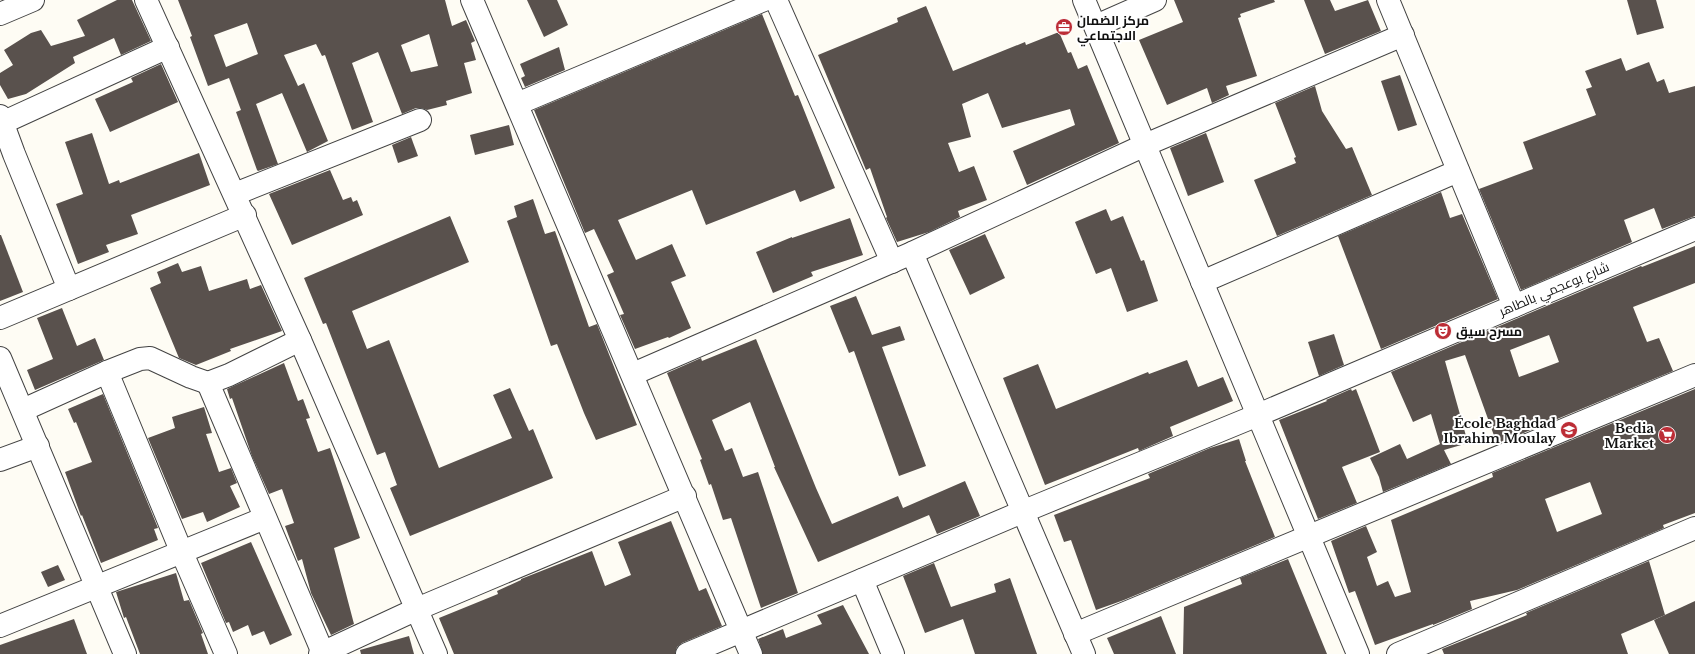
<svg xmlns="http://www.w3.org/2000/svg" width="1695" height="654" font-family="'Libre Baskerville',Cairo,serif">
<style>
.building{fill:#59514d;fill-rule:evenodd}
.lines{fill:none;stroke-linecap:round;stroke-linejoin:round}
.minor-casing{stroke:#434343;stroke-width:24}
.minor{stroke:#fff;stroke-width:22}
.labels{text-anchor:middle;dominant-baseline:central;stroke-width:4;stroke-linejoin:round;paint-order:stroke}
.poi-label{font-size:13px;font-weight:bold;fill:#101010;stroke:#fff;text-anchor:start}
.street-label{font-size:13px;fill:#101010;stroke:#fff}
</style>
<rect width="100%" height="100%" fill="#fefcf4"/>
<!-- building -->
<g class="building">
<polygon points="117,0 132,0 151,41 121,55 114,38 73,57 75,63 26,94 8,99 0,85 0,73 13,65 4,50 31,33 41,30 51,46 85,36 77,20"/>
<path d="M 178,0 L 445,0 L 452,26 L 466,20 L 475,41 L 471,43 L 476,60 L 464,63 L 472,93 L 446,101 L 447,105 L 427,110 L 421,108 L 416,108 L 402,114 L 378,52 L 352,63 L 373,122 L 352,130 L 325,55 L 322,56 L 316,44 L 284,55 L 298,86 L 304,83 L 328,141 L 307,152 L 282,93 L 256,104 L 278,164 L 258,171 L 257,170 L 236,112 L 241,110 L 229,78 L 208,86 L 190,37 L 192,36 ZM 247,23 L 258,54 L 226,67 L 214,35 ZM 429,34 L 438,66 L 411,72 L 401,45 Z"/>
<polygon points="527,0 557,0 568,25 544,37"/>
<polygon points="1174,0 1274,0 1275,2 1240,14 1241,17 1238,18 1257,76 1226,86 1229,95 1212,103 1207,88 1167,105 1139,40 1183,22"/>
<polygon points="1304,0 1330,0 1335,11 1368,0 1381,31 1325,54"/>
<polygon points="1627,0 1656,0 1664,28 1637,35"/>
<polygon points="926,6 953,71 1025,42 1026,45 1059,32 1068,53 1071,52 1078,69 1087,65 1119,143 1027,185 1013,151 1075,125 1070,109 1002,128 988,93 962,104 971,137 948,143 959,172 974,166 987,200 958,211 960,217 929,232 897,242 886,218 887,217 870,168 866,170 818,55 898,22 897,18"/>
<polygon points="762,14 795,96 798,95 835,188 800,202 795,190 706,225 692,190 618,220 636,260 672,244 686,276 671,282 691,328 669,338 668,337 635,349 620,315 624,314 607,275 614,272 594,229 585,233 534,110"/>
<polygon points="559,47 565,70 525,87 521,78 525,76 520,64"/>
<polygon points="1621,58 1626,71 1649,62 1657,82 1664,79 1669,93 1695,86 1695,216 1662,229 1654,208 1624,220 1632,242 1521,290 1479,189 1533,169 1523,142 1596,115 1586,89 1592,87 1585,71"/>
<polygon points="161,64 178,102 110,132 95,99 133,82 131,78"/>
<polygon points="1400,75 1417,125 1398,131 1381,81"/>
<polygon points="1315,86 1322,111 1346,149 1352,147 1372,195 1277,236 1254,180 1296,163 1294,158 1296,157 1275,103"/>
<polygon points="509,125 514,145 475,155 470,135"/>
<polygon points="92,133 109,184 119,180 120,183 199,153 210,185 131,215 138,234 106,245 109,252 78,264 56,204 83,194 65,142"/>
<polygon points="1206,133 1224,182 1188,196 1170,148"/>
<polygon points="411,137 418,156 398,163 392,145"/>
<polygon points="330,170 343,200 351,197 353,202 357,200 363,215 292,245 269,194"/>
<polygon points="1441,192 1450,218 1462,214 1498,299 1381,349 1338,236"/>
<polygon points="533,199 545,234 555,231 589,327 597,324 637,425 596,440 584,413 557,344 551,346 507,221 517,217 514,206"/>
<polygon points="1106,209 1111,221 1123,216 1141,261 1144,260 1158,301 1127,312 1111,268 1096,274 1075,222"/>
<polygon points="450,216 469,262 352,311 367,349 389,340 439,468 512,438 493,395 510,388 529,431 533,429 553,478 410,536 390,488 397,485 385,452 377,455 326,323 323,324 304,278"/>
<polygon points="850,218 863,255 811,272 813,276 773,293 756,252 792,237 792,238"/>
<polygon points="985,234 1005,278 970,295 949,250"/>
<polygon points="0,235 1,235 23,292 0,301"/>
<path d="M 1695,246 L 1695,283 L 1633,307 L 1647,342 L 1659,338 L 1673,371 L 1497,444 L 1465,355 L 1445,361 L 1468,443 L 1444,450 L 1451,464 L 1383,492 L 1379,477 L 1370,458 L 1400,444 L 1407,459 L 1440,444 L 1431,414 L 1413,422 L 1391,372 L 1641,266 L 1642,267 ZM 1549,335 L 1559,362 L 1519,377 L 1510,350 Z"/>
<polygon points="178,263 182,272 201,266 209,291 247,279 250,289 261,285 282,331 230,349 231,351 196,365 179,358 150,288 161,283 157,272"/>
<polygon points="856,296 872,335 900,326 905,340 882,347 926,466 899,476 854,351 849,353 830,306"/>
<polygon points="62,308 77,346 95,338 104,360 35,390 27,370 53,359 37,318"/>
<polygon points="1334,334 1344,365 1319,376 1308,342"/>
<polygon points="756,339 816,488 832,524 898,496 903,508 965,481 980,516 937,534 929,515 818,562 774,467 775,467 750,402 712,420 725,451 732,448 743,477 758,472 798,593 761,608 731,518 723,520 711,484 709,485 700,460 702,459 667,373 701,358 702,361"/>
<polygon points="1187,360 1198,387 1223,377 1233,401 1170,427 1173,436 1139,451 1138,448 1045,485 1003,378 1038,364 1056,409 1148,372 1149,374"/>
<polygon points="284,363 298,401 303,399 310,418 306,419 318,452 330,448 360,538 334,548 354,624 331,635 311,593 302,559 298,561 285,526 294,523 282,489 269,494 252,456 232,398 230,399 227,389"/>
<polygon points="1351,389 1352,391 1356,389 1380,452 1342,467 1357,503 1318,519 1279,420 1327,401 1326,400"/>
<path d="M 1695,389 L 1695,513 L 1663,525 L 1664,528 L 1517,590 L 1470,601 L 1472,609 L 1433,625 L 1433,624 L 1375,645 L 1355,591 L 1349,593 L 1331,541 L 1366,526 L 1377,552 L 1367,557 L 1377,586 L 1388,581 L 1395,597 L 1411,592 L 1391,520 L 1493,477 L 1492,473 ZM 1590,482 L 1602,514 L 1557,532 L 1545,499 Z"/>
<polygon points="103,394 158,528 154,529 158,540 101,563 82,515 81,516 65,472 92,462 76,422 74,423 68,409"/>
<polygon points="204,407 212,433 206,434 219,472 231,468 237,483 230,486 240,507 207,522 203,512 182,519 148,438 175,428 172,417"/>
<polygon points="1239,439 1246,461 1245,461 1275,537 1124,600 1096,610 1071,540 1064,542 1054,515 1150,478 1148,474 1210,448"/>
<polygon points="671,521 699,591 706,588 722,626 682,643 677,647 675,654 454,654 439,618 498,594 497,591 521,580 521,579 592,551 605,586 631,575 618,542"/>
<polygon points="251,542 292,635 270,645 264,631 252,636 248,625 233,632 229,622 226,623 201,563"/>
<polygon points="1288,559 1327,654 1183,654 1184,607 1242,584 1240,578"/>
<polygon points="1649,561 1665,615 1621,634 1628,654 1444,654 1442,649 1527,615 1526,613"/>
<polygon points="934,563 951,607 996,592 994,584 1010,578 1037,654 975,654 963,619 925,633 903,576"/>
<polygon points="58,565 65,580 48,587 41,572"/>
<polygon points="176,573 184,601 189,600 203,633 201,634 208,654 140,654 126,617 124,618 116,592"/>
<polygon points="1695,601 1695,654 1669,654 1654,620"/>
<polygon points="843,605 869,654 763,654 758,639 783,629 786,638 822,624 817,615"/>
<polygon points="1161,616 1176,654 1114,654 1107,638"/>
<polygon points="74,619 87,654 0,654 0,645"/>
<polygon points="409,636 414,654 361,654 360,650"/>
</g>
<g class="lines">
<!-- minor casing -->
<g class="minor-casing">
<g id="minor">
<polyline points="146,0 300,340 436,654"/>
<polyline points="472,0 751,654"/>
<polyline points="776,0 892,262"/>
<polyline points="1084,0 1358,654"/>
<polyline points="1388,0 1514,306"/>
<polyline points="0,14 33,0"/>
<polyline points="1096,26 1155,0"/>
<polyline points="517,104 764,0"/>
<polyline points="0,116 14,154 69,289"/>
<polyline points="2,123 168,47"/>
<polyline points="235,194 420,120"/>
<polyline points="912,253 1084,654"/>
<polyline points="1202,282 1458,171"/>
<polyline points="0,318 245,215"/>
<polyline points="300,340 229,375 208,383 323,653"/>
<polyline points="0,358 125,654"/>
<polyline points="107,372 182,553 226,654"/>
<polyline points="633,374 912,253 1145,145 1403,35"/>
<polyline points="23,410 107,372 140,359 150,358 191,377 208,383"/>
<polyline points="0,460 38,446"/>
<polyline points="862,580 893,654"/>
<polyline points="0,626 265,518"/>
<polyline points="1075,634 1695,375"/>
<polyline points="320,654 417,609 685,496"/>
<polyline points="687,654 1022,512 1258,415 1695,229"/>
<polyline points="1398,654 1695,528"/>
</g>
</g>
<!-- minor -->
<use href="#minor" class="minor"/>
</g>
<!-- icons -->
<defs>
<g id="office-disc" transform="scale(0.9)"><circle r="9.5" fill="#bc2d36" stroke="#fff"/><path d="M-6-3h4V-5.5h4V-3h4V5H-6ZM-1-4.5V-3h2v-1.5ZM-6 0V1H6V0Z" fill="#fff"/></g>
<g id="theatre-disc" transform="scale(0.9)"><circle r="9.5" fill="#bc2d36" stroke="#fff"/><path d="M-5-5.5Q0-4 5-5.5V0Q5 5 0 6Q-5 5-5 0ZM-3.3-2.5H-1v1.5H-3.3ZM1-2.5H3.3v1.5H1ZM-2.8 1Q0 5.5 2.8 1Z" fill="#fff"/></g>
<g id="school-disc" transform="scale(0.9)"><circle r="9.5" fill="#bc2d36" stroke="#fff"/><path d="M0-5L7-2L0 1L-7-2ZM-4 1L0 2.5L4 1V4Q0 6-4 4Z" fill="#fff"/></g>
<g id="supermarket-disc" transform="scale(0.9)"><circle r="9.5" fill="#bc2d36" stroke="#fff"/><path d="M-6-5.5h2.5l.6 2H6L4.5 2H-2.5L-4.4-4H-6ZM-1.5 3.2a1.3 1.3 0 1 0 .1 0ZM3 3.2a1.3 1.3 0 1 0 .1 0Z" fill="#fff"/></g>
</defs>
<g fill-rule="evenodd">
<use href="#office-disc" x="1064" y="27"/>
<use href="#theatre-disc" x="1443" y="331"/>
<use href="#school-disc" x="1569" y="430"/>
<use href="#supermarket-disc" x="1667" y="435"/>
</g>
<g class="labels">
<!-- poi labels -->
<g class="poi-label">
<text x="1077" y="20">مركز الضمان<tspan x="1077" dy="15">الاجتماعي</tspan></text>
<text x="1456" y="331">مسرح سيق</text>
<text x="1556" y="423" text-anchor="end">École Baghdad<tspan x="1556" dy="15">Ibrahim Moulay</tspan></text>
<text x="1654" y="428" text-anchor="end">Bedia<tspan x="1654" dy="15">Market</tspan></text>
</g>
<!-- street labels -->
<g class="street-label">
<text transform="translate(1554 289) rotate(-23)">شارع بوعجمي بالطاهر</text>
</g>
</g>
</svg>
